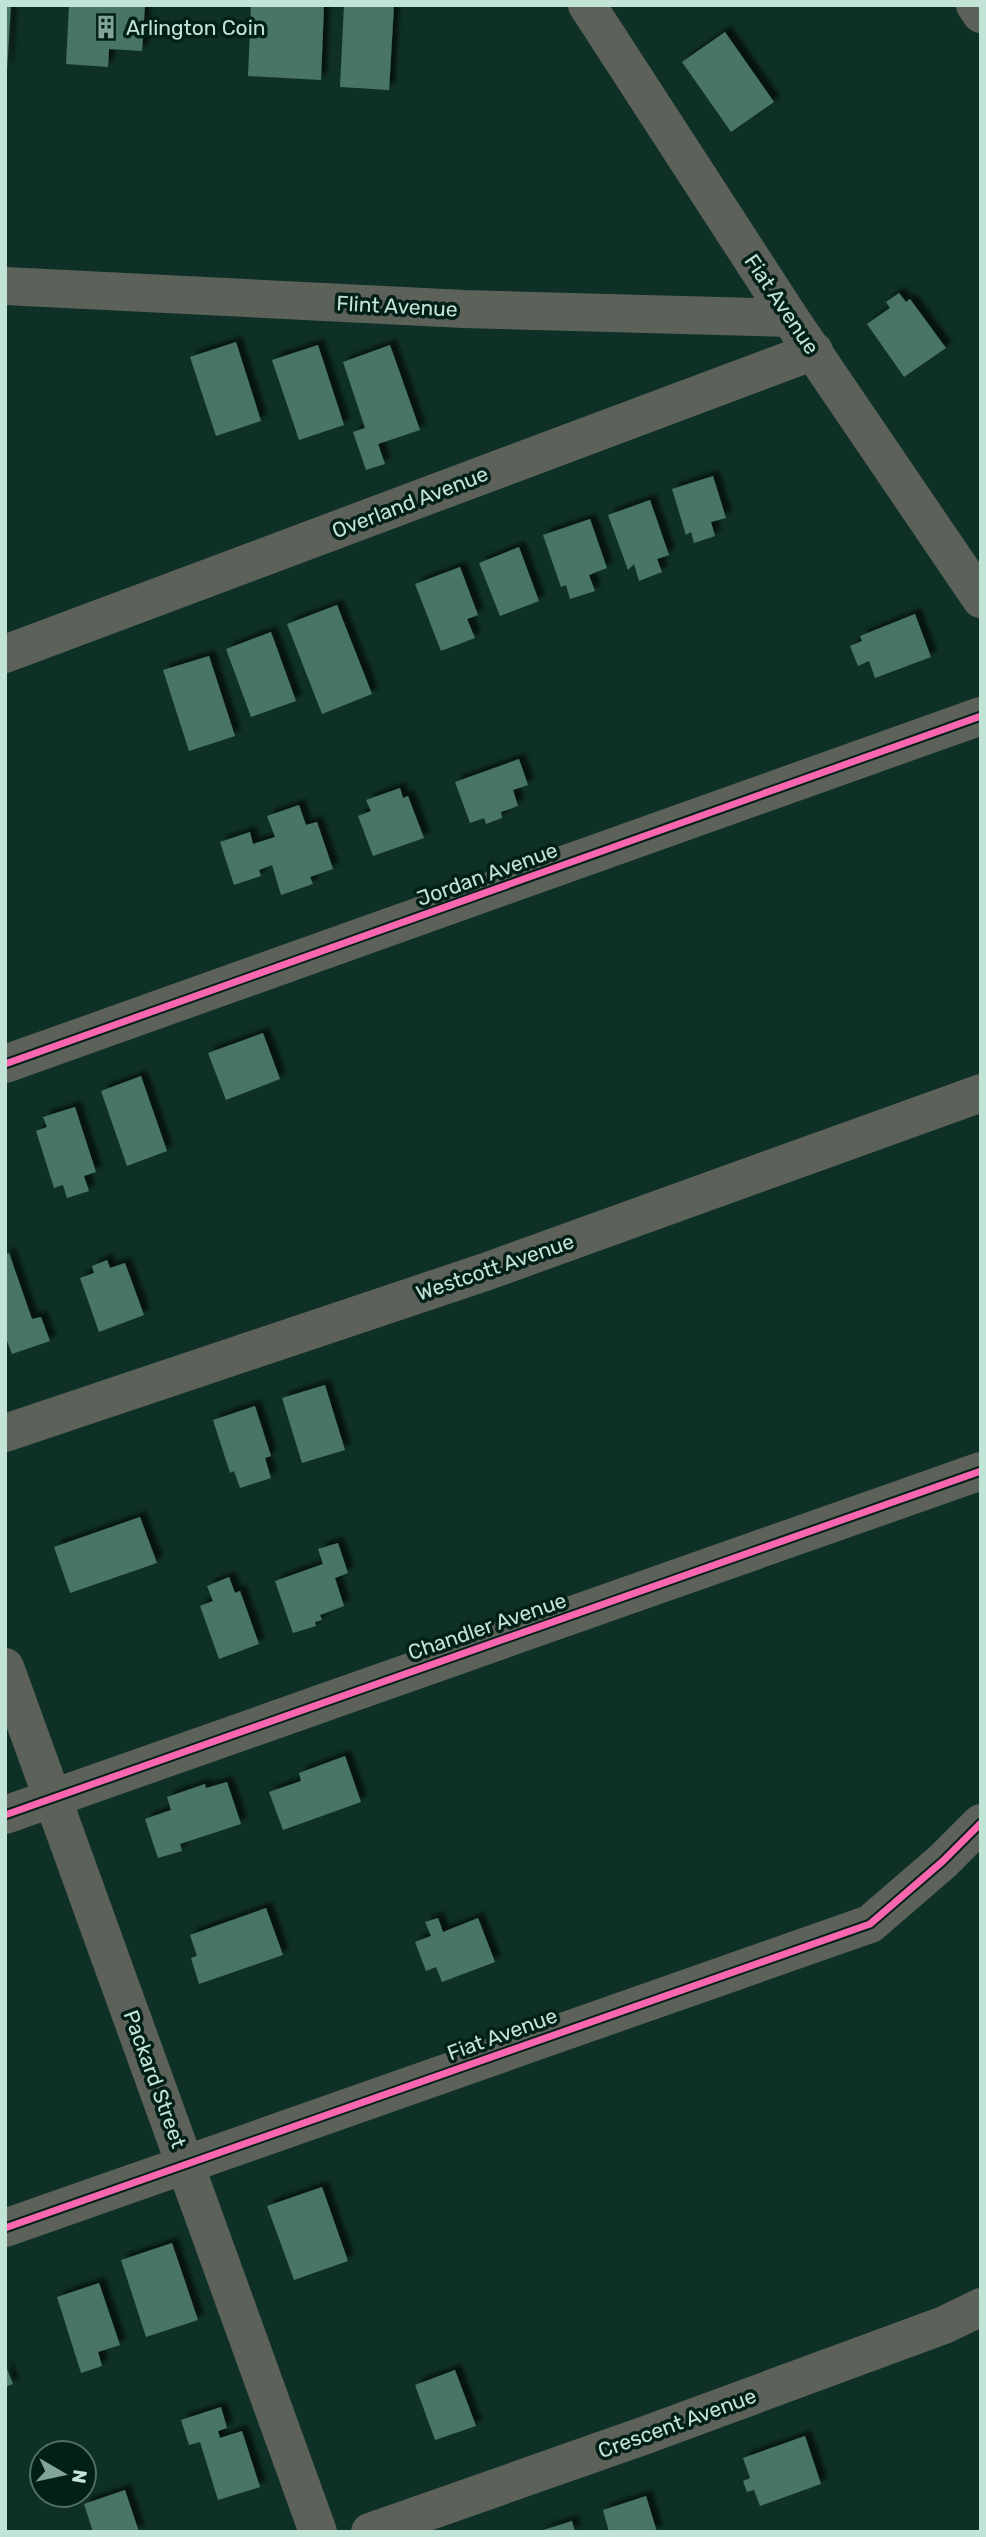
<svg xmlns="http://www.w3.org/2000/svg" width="986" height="2537" font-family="Rubik,sans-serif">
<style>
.building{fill:#497468;filter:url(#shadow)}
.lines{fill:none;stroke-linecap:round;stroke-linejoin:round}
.street{stroke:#5c6259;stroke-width:38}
.cycleway-casing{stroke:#032018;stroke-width:11}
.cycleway{stroke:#f766af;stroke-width:7}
.labels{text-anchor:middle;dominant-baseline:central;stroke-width:7;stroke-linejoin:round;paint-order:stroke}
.poi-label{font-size:21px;fill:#c2e4d7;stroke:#032018;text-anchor:start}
.street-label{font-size:21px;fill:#c2e4d7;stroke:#032018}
</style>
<defs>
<filter id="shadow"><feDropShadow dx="6" dy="-6" stdDeviation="2" flood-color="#0009"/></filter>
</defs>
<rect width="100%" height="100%" fill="#0f3027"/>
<!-- building -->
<g class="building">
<polygon points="5,5 11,5 7,70 5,70"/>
<polygon points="69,5 145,5 142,51 109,49 108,67 66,64"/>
<polygon points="251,5 324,5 321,80 248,76"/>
<polygon points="344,5 394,5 389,90 340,87"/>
<polygon points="725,32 774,102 731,132 682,62"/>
<polygon points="899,293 906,302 910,299 946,348 904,377 867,324 890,308 886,302"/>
<polygon points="236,342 261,421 216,436 190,357"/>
<polygon points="318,345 344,425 299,440 272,360"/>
<polygon points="390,345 420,430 378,444 385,464 366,470 353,432 365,428 343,362"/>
<polygon points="713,476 726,518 711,522 715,536 694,543 691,532 686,535 672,489"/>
<polygon points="650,500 669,555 657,559 662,572 639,581 634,564 628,570 608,515"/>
<polygon points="590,519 607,568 589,575 595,591 570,599 566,585 561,587 543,535"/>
<polygon points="519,547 539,601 500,616 479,563"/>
<polygon points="460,567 478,615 467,619 475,638 441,651 415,584"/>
<polygon points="337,605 372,694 322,714 287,624"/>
<polygon points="915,614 931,657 875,678 869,661 858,666 850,646 862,641 860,636"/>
<polygon points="271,632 296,701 251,717 226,649"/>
<polygon points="209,656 235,736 189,751 163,670"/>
<polygon points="519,759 528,785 513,790 518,806 501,812 502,818 486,824 484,818 470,823 455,782"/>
<polygon points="400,788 403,798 408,796 424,838 373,856 358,816 371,811 366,800"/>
<polygon points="299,805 306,825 317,822 333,869 310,877 313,884 281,895 272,865 259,870 261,876 234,885 220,842 250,832 253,844 275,837 267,816"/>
<polygon points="263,1033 280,1079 226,1100 208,1053"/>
<polygon points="141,1076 167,1151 127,1166 101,1091"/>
<polygon points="75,1107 96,1172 84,1176 89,1191 67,1198 63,1185 54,1188 36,1131 47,1127 43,1117"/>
<polygon points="9,1253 32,1319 41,1317 50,1341 12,1354 5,1336 5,1254"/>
<polygon points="107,1260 110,1268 125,1263 144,1315 99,1332 80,1278 94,1273 92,1266"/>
<polygon points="325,1385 345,1450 302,1463 282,1398"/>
<polygon points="255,1406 271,1456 265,1458 271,1478 240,1488 234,1471 230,1473 213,1420"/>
<polygon points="140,1517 157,1563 70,1593 54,1547"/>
<polygon points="338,1543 348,1573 335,1578 344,1606 320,1615 322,1620 315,1622 316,1626 293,1633 275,1581 323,1564 318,1549"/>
<polygon points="229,1577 235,1593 240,1591 259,1644 219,1659 200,1606 213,1601 207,1586"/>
<polygon points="345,1756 361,1802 283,1830 269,1792 301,1781 299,1773"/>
<polygon points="227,1782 241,1824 180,1844 182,1851 158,1858 145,1819 171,1810 167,1797 205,1784 206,1788"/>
<polygon points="266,1908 283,1955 199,1984 191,1958 197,1956 190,1935"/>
<polygon points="438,1918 443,1932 478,1918 495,1962 442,1982 436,1967 426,1971 415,1942 431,1936 425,1922"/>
<polygon points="322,2187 348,2261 294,2280 267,2206"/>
<polygon points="172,2243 198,2320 146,2337 121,2260"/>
<polygon points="99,2283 120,2345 98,2352 102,2366 81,2373 57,2297"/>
<polygon points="5,2364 13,2384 5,2387"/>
<polygon points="455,2370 476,2426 435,2440 415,2385"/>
<polygon points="221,2407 227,2428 218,2431 220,2438 242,2431 260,2487 218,2500 200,2442 189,2445 181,2420"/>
<polygon points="805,2436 821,2484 760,2506 754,2490 747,2492 743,2481 750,2478 743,2458"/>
<polygon points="125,2490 139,2532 93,2532 84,2504"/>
<polygon points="646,2496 657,2532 609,2532 603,2510"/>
<polygon points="572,2521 575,2532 540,2532 540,2531"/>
</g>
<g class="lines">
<!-- street -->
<g class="street">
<polyline points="587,5 790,318 981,599"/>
<polyline points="975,5 981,14"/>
<polyline points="5,286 464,309 790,318"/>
<polyline points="5,654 814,351"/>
<polyline points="5,1064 981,716"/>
<polyline points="5,1433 485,1272 981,1093"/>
<polyline points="5,1667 318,2532"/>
<polyline points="5,1815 981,1471"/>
<polyline points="5,2228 870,1924 943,1861 981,1823"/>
<polyline points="370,2532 643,2436 944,2325 981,2307"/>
</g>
<!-- cycleway casing -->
<g class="cycleway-casing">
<g id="cycleway">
<polyline points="5,1064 981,716"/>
<polyline points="5,1815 981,1471"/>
<polyline points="5,2228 870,1924 943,1861 981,1823"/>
</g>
</g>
<!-- cycleway -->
<use href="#cycleway" class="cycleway"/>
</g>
<!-- icons -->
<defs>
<g id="building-bare" transform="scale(1.89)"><path d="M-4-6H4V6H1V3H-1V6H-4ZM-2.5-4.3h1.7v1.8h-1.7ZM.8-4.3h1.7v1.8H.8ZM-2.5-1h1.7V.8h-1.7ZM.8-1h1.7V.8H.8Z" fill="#83a599" stroke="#032018" stroke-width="2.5" paint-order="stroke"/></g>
</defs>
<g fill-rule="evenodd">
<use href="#building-bare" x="106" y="27"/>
</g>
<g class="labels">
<!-- poi labels -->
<g class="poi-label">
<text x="126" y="27">Arlington Coin</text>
</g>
<!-- street labels -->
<g class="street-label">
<text transform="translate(782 304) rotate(56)">Fiat Avenue</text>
<text transform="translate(397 306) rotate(3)">Flint Avenue</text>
<text transform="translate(410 502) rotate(-21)">Overland Avenue</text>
<text transform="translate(487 874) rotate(-20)">Jordan Avenue</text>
<text transform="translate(495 1267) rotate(-19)">Westcott Avenue</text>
<text transform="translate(487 1626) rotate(-19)">Chandler Avenue</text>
<text transform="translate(502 2034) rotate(-20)">Fiat Avenue</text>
<text transform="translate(155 2079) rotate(70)">Packard Street</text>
<text transform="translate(677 2423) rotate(-20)">Crescent Avenue</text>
</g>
</g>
<!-- border -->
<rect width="986" height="2537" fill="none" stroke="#c2e4d7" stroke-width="14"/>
<!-- north arrow -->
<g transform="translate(63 2474) rotate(99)"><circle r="33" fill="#032018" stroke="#4f6e64" stroke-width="2"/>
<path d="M0-5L12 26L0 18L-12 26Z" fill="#83a599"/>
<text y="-10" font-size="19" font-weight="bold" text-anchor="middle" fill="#c2e4d7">N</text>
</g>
</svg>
